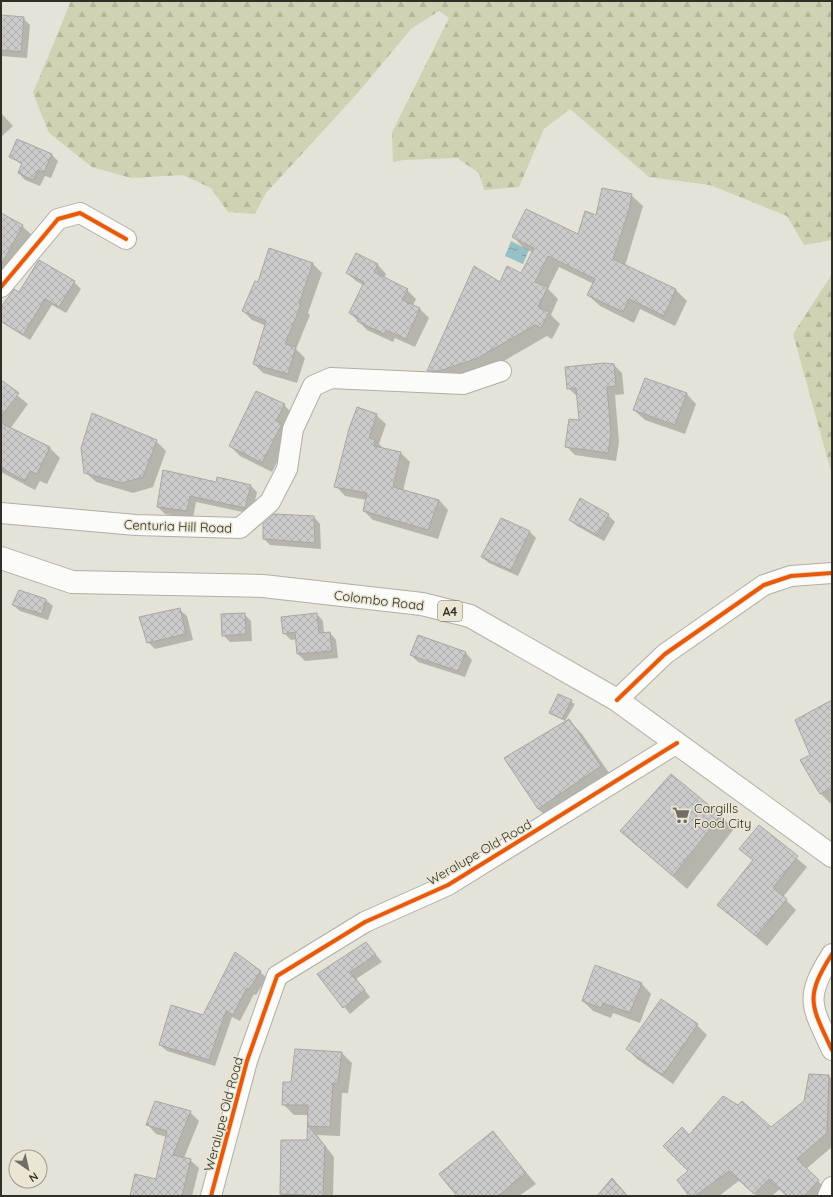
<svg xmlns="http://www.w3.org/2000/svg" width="833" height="1197" font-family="Quicksand,sans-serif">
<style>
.forest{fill:url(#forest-firs)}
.water{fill:url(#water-ripples)}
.shadow{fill:#0003}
.building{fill:url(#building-cross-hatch);stroke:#a8a7a5}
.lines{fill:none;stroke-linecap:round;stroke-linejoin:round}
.minor-casing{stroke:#b1aea6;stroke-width:22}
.highway-casing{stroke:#b1aea6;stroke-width:24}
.minor{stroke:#fbfbf9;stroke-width:20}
.highway{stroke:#fbfbf9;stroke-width:22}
.cycleway-casing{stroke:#eae6d3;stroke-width:6}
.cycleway{stroke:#e8590c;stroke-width:4}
.labels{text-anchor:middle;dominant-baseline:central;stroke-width:3;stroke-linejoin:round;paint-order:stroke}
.shield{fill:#eae6d3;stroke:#68655b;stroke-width:1}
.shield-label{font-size:12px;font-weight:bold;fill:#302e27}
.street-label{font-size:13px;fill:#302e27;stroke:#eae6d3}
.poi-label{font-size:13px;fill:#302e27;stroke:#eae6d3;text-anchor:start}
</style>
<defs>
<pattern id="forest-firs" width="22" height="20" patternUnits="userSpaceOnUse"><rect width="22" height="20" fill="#d1d2b3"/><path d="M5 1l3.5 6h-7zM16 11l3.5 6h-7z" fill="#b4b59a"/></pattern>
<pattern id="water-ripples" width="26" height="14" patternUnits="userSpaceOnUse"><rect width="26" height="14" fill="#97bfc6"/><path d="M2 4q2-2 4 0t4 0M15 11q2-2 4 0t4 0" fill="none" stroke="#7c9ca1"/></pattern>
<pattern id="building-cross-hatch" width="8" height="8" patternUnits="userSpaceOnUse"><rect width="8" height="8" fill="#cccbcb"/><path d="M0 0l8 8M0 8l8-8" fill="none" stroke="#b0afae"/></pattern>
</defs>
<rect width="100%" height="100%" fill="#e5e2d8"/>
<!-- forest -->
<g class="forest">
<polygon points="71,1 832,1 832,240 804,245 787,216 710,185 649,177 570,109 544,129 519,187 484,190 479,173 457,158 404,160 393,162 392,132 449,18 439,11 411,29 355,96 266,193 255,214 228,212 211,188 183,175 131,178 92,167 49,133 33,93"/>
<polygon points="832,274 832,475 793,334"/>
</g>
<!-- water -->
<polygon class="water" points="511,241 529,250 523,264 505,256"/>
<!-- shadow -->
<g class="shadow">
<polygon points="1,16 23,18 30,25 27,58 1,56"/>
<polygon points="1,113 13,126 1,137"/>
<polygon points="52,155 58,161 51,178 45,176 40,186 25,180 19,173 22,165 10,156"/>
<polygon points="631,195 643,206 625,266 676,290 687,301 675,326 640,309 634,323 600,306 588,295 594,284 559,267 548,289 558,299 551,315 560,324 552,339 547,336 490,369 439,382 428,371 500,283 522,275 532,252 524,248 513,237 579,236 597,216"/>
<polygon points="1,214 22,226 32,235 1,279"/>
<polygon points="357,254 378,265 386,274 384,279 407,290 416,299 413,305 420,309 429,318 415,347 395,338 393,342 367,330 350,313 363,285 356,281 347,273"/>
<polygon points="39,261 74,282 81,289 66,313 52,305 30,340 1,322 1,310 20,293"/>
<polygon points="313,264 322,273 308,313 310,315 296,349 305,358 297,383 263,373 254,364 266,326 252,320 243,311 259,283"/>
<polygon points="614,365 622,373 624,394 615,395 619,442 616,461 575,455 566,446 580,421 578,397 568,388"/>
<polygon points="1,382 28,404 10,429 50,448 60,458 47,484 40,481 35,490 1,472"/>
<polygon points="686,393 696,404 685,434 645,420 634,410"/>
<polygon points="284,405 294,415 291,435 272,472 240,456 230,446"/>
<polygon points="376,415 386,424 379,444 384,449 401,453 410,462 403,491 439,500 448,510 438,539 373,520 364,511 367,500 345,496 336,486"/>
<polygon points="156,441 166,451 153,487 133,493 96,482 85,472"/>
<polygon points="217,484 251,486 257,492 252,514 196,502 193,518 165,514 158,507"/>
<polygon points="608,515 615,522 604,541 577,526 570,520"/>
<polygon points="314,517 320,524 321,549 270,545 264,539"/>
<polygon points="529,531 536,538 518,576 489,563 482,557"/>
<polygon points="19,591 46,600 53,606 48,620 20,611 13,605"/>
<polygon points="180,610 187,616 193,640 155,649 148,642"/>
<polygon points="244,614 251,621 252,641 230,642 223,635"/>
<polygon points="317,614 323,621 324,634 330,633 336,640 338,658 305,661 298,654 297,639 291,640 284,633"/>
<polygon points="418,637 466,653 472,660 465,677 418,662 411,655"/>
<polygon points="559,695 575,704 565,721 550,713"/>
<polygon points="832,702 832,803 831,804 821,794 811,755"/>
<polygon points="569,720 582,734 614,780 552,822 538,809 506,759"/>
<polygon points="672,775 721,816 734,829 687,889 621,831"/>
<polygon points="759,826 807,867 783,897 796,910 767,946 718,905 754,861 740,849"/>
<polygon points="366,943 382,962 356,979 370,997 350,1014 319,975"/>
<polygon points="260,972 267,978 256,995 254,994 240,1021 232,1017 215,1066 167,1051 160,1045 203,1016"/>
<polygon points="641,983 651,994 640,1023 613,1013 611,1018 593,1011 583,1001"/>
<polygon points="697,1025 707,1035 673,1084 637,1059 627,1049"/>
<polygon points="342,1053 352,1063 348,1093 342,1093 340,1136 317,1135 334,1157 333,1196 283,1196 281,1194 308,1142 309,1115 294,1115 283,1104 292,1083"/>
<polygon points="829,1076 832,1079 832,1147 806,1169 828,1191 823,1196 788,1196 780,1189 772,1196 757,1196 740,1180 719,1196 691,1196 689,1136 771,1129 805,1102"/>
<polygon points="190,1112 199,1121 184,1158 190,1160 199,1168 192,1196 131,1196 157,1180 167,1137 156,1134 148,1125"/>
<polygon points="493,1133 536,1184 519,1196 458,1196"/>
<polygon points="612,1179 624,1191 628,1196 598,1196"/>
</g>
<!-- building -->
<g class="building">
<polygon points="1,15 24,17 21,52 1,50"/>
<polygon points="17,139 52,154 44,172 38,170 33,180 18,173 22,163 9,157"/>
<polygon points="602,188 632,194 629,210 613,259 676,289 664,316 629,299 623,312 587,295 595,279 548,256 535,282 548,287 538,307 549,312 541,328 535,325 478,358 439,371 427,371 474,266 500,282 507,266 521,273 534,248 512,237 526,209 578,234 585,211 596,215"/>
<polygon points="1,213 23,225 1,265"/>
<polygon points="269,248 313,263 299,304 301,305 285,344 296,347 288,374 253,364 266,321 242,311 255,281 258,282"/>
<polygon points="356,253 378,264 374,272 408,289 402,300 420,308 406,339 386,330 384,334 357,321 359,318 349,313 364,282 346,273"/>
<polygon points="39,260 75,281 59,307 45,299 23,335 1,321 1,307 14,289 19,292"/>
<polygon points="604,363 614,364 616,386 607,387 611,433 608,453 565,447 569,419 579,420 576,388 567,389 565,367"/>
<polygon points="645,378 687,393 675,425 633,410"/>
<polygon points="1,380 19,393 1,417"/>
<polygon points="256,391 285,404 276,421 282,424 262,463 229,446"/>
<polygon points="357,407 377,414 369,438 375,440 374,446 401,452 393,487 439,500 428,530 363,511 367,493 334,487 349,429"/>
<polygon points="92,413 157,440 143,477 122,483 84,473 81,448"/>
<polygon points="1,423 50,447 37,474 30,471 25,481 1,468"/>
<polygon points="163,470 216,482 217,477 251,485 245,508 190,496 187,511 157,507"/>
<polygon points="580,498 609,514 597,535 569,520"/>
<polygon points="274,514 314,516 315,543 263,539 263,524"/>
<polygon points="501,518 530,531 511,570 481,557"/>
<polygon points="19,590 46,599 42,614 12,605"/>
<polygon points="180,608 186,634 147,643 139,617"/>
<polygon points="245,613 246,634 222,636 221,614"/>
<polygon points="317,613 319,633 330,632 332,651 297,654 295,632 283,634 281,617"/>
<polygon points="418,635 466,652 458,671 410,655"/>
<polygon points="558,694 572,700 562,719 549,713"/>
<polygon points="832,700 832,788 820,794 800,760 810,755 795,720"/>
<polygon points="569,719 601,766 538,809 504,758"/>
<polygon points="671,774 721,815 673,876 620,831"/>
<polygon points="759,825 798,856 773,888 787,899 756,936 717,905 753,860 739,849"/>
<polygon points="366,942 376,955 350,972 365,990 343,1008 317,974"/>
<polygon points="235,952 261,971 249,989 247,988 233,1015 226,1011 209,1060 159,1045 171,1005 203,1015"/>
<polygon points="595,965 642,983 630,1013 603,1003 601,1008 582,1001"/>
<polygon points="661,999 698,1024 663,1075 626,1049"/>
<polygon points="295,1049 342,1052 338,1083 333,1083 330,1127 308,1126 325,1146 323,1196 280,1194 281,1140 307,1140 308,1105 282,1105 283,1082 291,1082"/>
<polygon points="809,1074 829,1075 827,1133 797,1159 819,1180 804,1196 787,1196 769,1179 754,1194 729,1171 695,1196 689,1196 677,1180 688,1171 663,1146 682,1127 689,1135 723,1096 738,1105 742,1101 771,1127 804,1101"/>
<polygon points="155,1101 191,1111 173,1155 191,1159 182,1196 130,1196 135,1174 156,1179 167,1131 146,1125"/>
<polygon points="493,1131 526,1173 498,1196 457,1196 439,1174"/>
<polygon points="612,1178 627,1196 597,1196"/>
</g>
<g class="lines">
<!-- minor casing -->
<g class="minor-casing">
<g id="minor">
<polyline points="1,287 58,219 80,213 126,239"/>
<polyline points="1,513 136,525 240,528 270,502 287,469 293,429 313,386 331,378 463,384 501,371"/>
<polyline points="617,700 665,654 764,585 791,576 832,573"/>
<path d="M 832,954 C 804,998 811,1005 832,1050"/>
<polyline points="211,1196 247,1061 277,976 365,922 448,885 677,743"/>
<polyline points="828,1196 832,1187"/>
</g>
</g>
<!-- highway casing -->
<g class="highway-casing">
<polyline id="highway" points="1,558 72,582 263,586 422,604 470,616 617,700 832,856"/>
</g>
<!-- minor -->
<use href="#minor" class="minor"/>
<!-- highway -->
<use href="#highway" class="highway"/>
<!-- cycleway casing -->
<g class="cycleway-casing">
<g id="cycleway">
<polyline points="1,287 58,219 80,213 126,239"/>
<polyline points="617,700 665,654 764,585 791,576 832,573"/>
<path d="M 832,954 C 804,998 811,1005 832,1050"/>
<polyline points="211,1196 247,1061 277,976 365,922 448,885 677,743"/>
</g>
</g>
<!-- cycleway -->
<use href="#cycleway" class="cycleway"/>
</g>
<!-- icons -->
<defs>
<g id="supermarket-bare" transform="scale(1.38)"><path d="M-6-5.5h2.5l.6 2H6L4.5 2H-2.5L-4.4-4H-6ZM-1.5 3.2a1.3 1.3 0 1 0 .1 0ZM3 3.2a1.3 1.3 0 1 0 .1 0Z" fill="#6f6d65" stroke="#eae6d3" stroke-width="2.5" paint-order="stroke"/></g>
</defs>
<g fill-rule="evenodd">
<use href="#supermarket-bare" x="681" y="815"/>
</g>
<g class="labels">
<!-- shield labels -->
<rect class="shield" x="438" y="601" width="24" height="20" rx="3"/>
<g class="shield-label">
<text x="450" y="611">A4</text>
</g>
<!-- street labels -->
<g class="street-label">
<text transform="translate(178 526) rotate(2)">Centuria Hill Road</text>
<text transform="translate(379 600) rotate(7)">Colombo Road</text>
<text transform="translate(479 852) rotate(-30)">Weralupe Old Road</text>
<text transform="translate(223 1114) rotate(-75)">Weralupe Old Road</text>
</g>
<!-- poi labels -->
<g class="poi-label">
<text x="694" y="808">Cargills<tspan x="694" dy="15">Food City</tspan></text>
</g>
</g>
<!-- border -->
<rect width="833" height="1197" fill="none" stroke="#302e27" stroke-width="4"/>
<!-- north arrow -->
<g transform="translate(28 1169) rotate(146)"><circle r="19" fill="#eae6d3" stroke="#a09c8e"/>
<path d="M0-3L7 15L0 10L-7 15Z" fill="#6f6d65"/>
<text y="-6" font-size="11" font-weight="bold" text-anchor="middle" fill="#302e27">N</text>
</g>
</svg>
